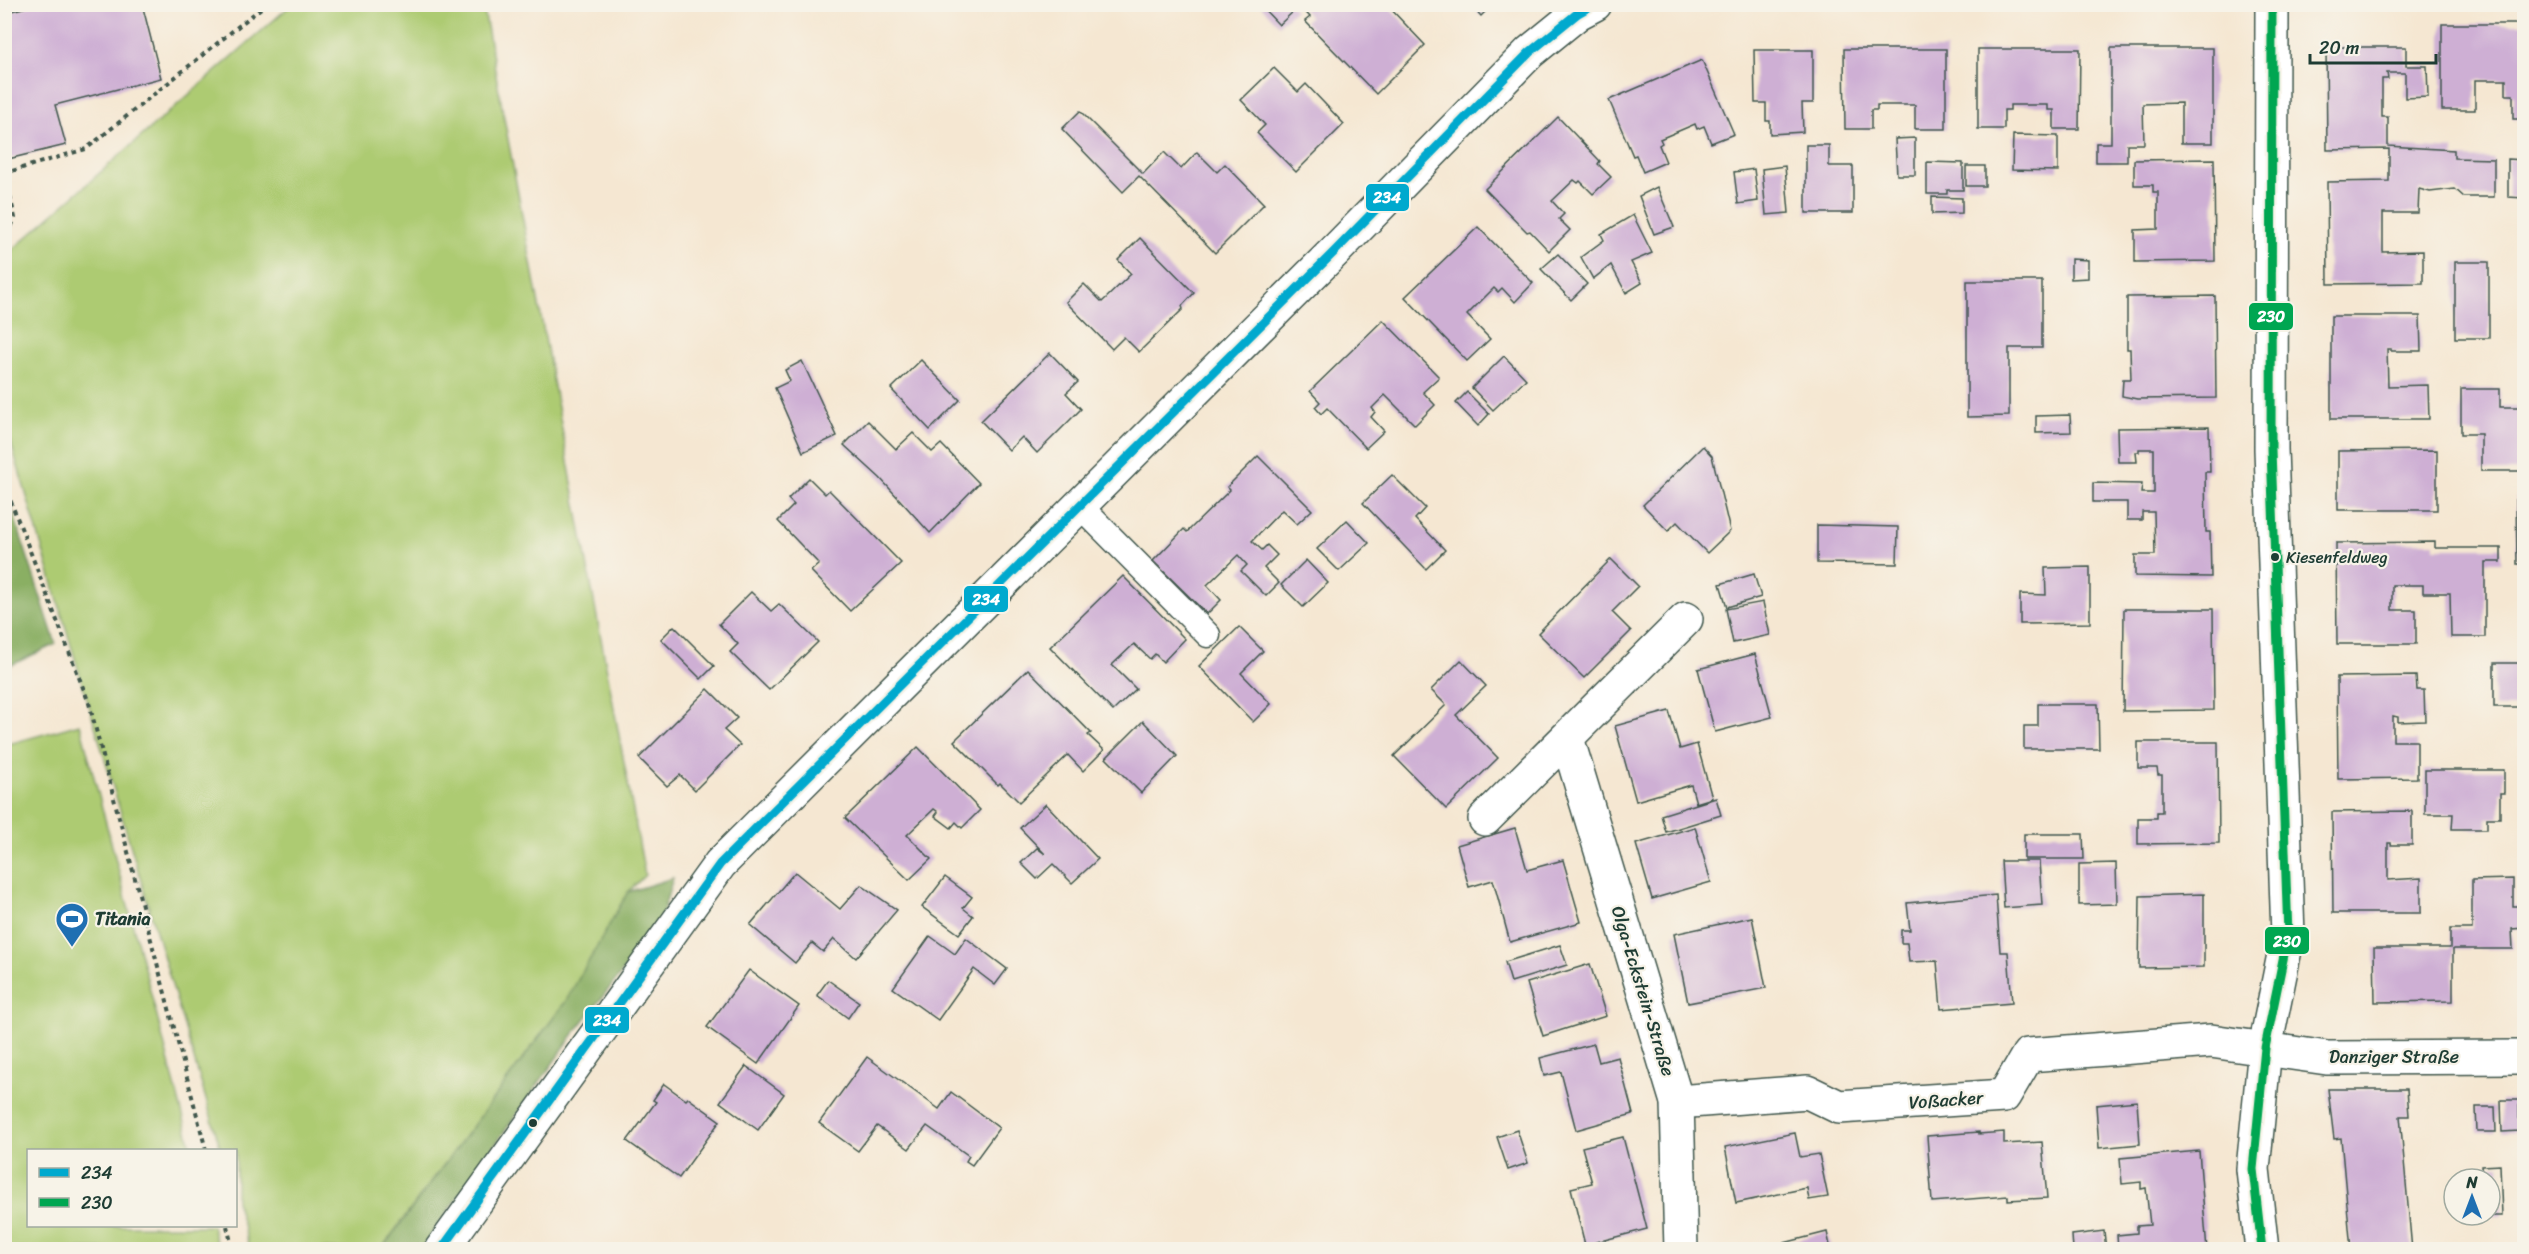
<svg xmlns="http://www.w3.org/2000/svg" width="2529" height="1254" font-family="Sriracha,sans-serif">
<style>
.green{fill:#adcb72;stroke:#668453;stroke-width:1.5}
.forest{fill:#8aaf64;stroke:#54764c;stroke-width:1.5}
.building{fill:#ceafd4}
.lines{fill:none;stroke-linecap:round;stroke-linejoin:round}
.lane-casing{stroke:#3f564c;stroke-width:27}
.street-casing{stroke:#3f564c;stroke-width:36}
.path{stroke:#3f564c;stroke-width:4;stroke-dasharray:4.5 4.5;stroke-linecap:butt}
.lane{stroke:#fff;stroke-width:24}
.street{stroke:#fff;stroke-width:33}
.bus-1-casing{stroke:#f7f3e8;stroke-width:14}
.bus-2-casing{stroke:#f7f3e8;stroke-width:14}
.bus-1{stroke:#00a9ce;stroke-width:9}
.bus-2{stroke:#00a651;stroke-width:9}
.bus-dot{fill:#1f3d34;stroke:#f7f3e8;stroke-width:2}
.labels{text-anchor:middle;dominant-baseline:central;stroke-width:4.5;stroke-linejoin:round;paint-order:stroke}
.bus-label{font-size:16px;fill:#1f3d34;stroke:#f7f3e8;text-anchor:start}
.poi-label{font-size:18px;font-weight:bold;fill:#1f3d34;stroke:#f7f3e8;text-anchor:start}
.street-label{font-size:18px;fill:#1f3d34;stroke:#f7f3e8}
.line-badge{stroke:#f7f3e8;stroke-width:2}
.badge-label{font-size:16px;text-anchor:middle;font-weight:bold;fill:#fff}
</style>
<rect width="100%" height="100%" fill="#f7f3e8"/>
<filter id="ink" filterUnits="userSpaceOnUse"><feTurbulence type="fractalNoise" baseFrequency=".0167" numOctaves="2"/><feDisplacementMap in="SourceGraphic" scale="12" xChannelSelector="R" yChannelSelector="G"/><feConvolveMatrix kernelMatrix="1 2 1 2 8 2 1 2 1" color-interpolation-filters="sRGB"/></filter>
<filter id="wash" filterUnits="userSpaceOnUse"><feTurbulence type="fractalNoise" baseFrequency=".008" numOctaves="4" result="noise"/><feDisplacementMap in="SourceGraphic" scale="24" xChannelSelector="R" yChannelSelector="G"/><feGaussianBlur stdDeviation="1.35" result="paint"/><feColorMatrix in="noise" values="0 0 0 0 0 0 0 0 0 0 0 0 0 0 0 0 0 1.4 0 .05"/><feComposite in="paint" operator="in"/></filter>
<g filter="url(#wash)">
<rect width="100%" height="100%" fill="#f5e7d2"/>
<!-- green -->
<g class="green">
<polygon points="291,5 483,5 645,875 628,892 566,1001 381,1249 250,1249 236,1201 236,1150 221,1150 5,423 4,257"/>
<polygon points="80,724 192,1150 28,1150 28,1226 212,1226 218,1249 5,1249 5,745"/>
</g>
<!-- forest -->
<g class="forest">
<polygon points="4,485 56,644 5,668 4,668"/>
<polygon points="673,878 659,925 575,1032 421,1249 381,1250 566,1001 628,892"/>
</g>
<g id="blocks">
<!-- building -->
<g class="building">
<polygon points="38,4 142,4 161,78 55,105 66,145 8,159 4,147 4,13"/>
<polygon points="1259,4 1290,4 1295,10 1279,25"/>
<polygon points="1298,4 1386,4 1425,45 1376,94 1305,21 1310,17"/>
<polygon points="1470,4 1493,4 1481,16"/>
<polygon points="2442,24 2524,24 2524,119 2513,119 2513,95 2506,95 2506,80 2475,80 2475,110 2442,110"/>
<polygon points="2326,47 2406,47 2406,66 2427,66 2428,97 2405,98 2405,73 2387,73 2388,79 2382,79 2382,117 2388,117 2388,146 2454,150 2454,158 2494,159 2494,197 2464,197 2455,189 2430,192 2419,189 2418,213 2383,213 2383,252 2423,251 2423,283 2328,284 2327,182 2389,181 2389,149 2327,150"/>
<polygon points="2111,48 2213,48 2213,143 2181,143 2181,103 2143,104 2144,144 2127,144 2127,162 2096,162 2096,143 2111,143"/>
<polygon points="1844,49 1946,49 1946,129 1915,129 1915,105 1877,105 1877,110 1871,110 1871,129 1845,129"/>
<polygon points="1978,49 2080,49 2079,129 2054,129 2054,110 2048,110 2048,105 2010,105 2010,110 2004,110 2004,129 1978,129"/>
<polygon points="1754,50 1813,50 1813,103 1802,103 1803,132 1770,134 1770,121 1766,121 1766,103 1755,103"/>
<polygon points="1702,60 1734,134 1711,143 1704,126 1697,129 1695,124 1660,139 1662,143 1659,145 1666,162 1643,172 1636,155 1633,156 1609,100"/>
<polygon points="1274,68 1298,92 1306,84 1344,124 1296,172 1257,133 1265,125 1241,100"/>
<polygon points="1080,111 1143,174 1164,152 1181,169 1197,152 1217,172 1225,164 1264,204 1215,253 1139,176 1123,192 1062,129"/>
<polygon points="1558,117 1600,161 1598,164 1611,177 1593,194 1580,181 1578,183 1574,180 1552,201 1564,214 1559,219 1570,230 1549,251 1530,231 1527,232 1485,189"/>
<polygon points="2013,135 2058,136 2058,171 2012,170"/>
<polygon points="1915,138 1915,175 1897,175 1895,139"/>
<polygon points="1806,145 1829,145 1829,166 1853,166 1853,213 1806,213"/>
<polygon points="2214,159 2215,261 2135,262 2135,230 2158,229 2158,192 2153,192 2153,185 2134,185 2134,160"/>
<polygon points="2508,159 2524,160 2524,198 2508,197"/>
<polygon points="1927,162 1963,163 1963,190 1947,190 1947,194 1927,194"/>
<polygon points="1785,166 1789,213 1766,215 1762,169"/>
<rect x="1966" y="166" width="19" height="20"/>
<polygon points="1754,169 1758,201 1738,204 1734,172"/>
<polygon points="1657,187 1674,227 1654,234 1639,196"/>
<polygon points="1932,197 1962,198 1962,213 1932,214"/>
<polygon points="1633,215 1652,253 1631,262 1642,283 1626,293 1611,265 1593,279 1581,257 1604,240 1601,234"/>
<polygon points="1478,227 1533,283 1515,302 1502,288 1498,292 1494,288 1467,315 1490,339 1467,361 1405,297"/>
<polygon points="1140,238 1194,293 1182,306 1183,309 1139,352 1124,337 1112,349 1066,302 1084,284 1102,302 1131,274 1118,260"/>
<polygon points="1558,254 1587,284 1571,300 1541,269"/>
<polygon points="2071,259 2088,260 2088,278 2071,279"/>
<rect x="2455" y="262" width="34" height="76"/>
<polygon points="1967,281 2042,281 2042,348 2009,348 2009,416 1967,417"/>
<polygon points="2215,296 2216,398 2137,399 2122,396 2123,379 2131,379 2130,349 2127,349 2127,297"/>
<polygon points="2331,316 2420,316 2421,351 2391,351 2391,349 2387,349 2388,386 2428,385 2429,419 2331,419"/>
<polygon points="1383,320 1439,377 1423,392 1435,405 1415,425 1385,395 1372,408 1375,412 1371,417 1384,431 1366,448 1327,408 1321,414 1315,407 1320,402 1310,391"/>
<polygon points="1050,353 1078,382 1066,393 1081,409 1037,453 1022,437 1009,450 981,421"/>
<polygon points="1504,356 1526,379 1493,410 1472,388"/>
<polygon points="921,360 960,400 930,430 891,389"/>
<polygon points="802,361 837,436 803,452 775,388 790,381 785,370"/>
<polygon points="2461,389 2500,389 2500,407 2520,407 2520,471 2481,471 2481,434 2461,434"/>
<polygon points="1467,392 1489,414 1478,426 1456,403"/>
<polygon points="2070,415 2071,432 2036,433 2036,416"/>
<polygon points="868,421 896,449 913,433 932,452 941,444 979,483 930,533 880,478 844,445"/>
<polygon points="2209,427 2210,472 2205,472 2206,532 2210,532 2211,577 2135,576 2135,555 2155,555 2154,512 2142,512 2142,520 2127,520 2127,502 2093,502 2093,483 2142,484 2141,493 2154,493 2154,449 2139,449 2139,452 2136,452 2137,462 2118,462 2117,428"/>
<polygon points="1703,446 1712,456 1730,531 1707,553 1677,522 1668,531 1643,505"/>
<polygon points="2437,450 2437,510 2338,510 2338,451"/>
<polygon points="1258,456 1312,510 1297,524 1282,510 1252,541 1262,550 1267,545 1277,555 1264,568 1279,583 1266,596 1241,571 1247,565 1238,555 1207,585 1221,600 1207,614 1153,561 1184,529 1187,532 1230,490 1227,487"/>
<polygon points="1392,475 1425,508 1415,519 1445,550 1426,569 1363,503"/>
<polygon points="809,478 825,494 829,490 901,563 850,611 811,571 819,564 778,521 794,505 788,499"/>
<polygon points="2516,496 2524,496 2524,564 2517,564"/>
<polygon points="1347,520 1369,543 1339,571 1317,549"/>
<polygon points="1817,525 1898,527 1897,564 1817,563"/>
<polygon points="2435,542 2435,548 2501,548 2501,562 2485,562 2485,637 2451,637 2450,593 2423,593 2423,585 2392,585 2392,610 2416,610 2416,644 2337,644 2336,543"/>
<polygon points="1611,559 1638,586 1612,612 1631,631 1584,678 1538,633"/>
<polygon points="1306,560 1328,583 1303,607 1281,585"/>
<polygon points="2090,567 2090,623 2020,624 2020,594 2046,595 2045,568"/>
<polygon points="1754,574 1761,597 1727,607 1720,584"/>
<polygon points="1123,576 1185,639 1163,662 1155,654 1150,659 1134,644 1112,665 1136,689 1113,711 1050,647"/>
<polygon points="751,592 771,611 779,604 818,642 769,690 730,652 738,644 719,624"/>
<polygon points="1763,602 1770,635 1733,643 1726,609"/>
<polygon points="2124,609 2213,609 2214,710 2123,711"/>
<polygon points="674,626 714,666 701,679 661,639"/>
<polygon points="1239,627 1263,651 1241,673 1271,704 1253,722 1199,666"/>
<polygon points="1755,654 1772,717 1715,732 1698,669"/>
<polygon points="1461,660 1486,686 1456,715 1498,758 1446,809 1394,756 1446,705 1431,690"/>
<rect x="2494" y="663" width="30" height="44"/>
<polygon points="1028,669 1091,733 1088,735 1104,750 1083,771 1068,755 1019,802 1000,783 998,785 954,741"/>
<polygon points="2416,676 2417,690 2424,690 2425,721 2398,722 2398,717 2393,716 2393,741 2417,741 2417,778 2338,779 2337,677"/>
<polygon points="708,689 737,718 724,730 740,745 695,790 680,775 667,786 639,758"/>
<polygon points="2038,704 2098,704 2099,749 2024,749 2024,726 2038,726"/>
<polygon points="1669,711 1680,749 1697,744 1712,798 1696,803 1691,785 1636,801 1615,726"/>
<polygon points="1143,721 1177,756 1141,793 1106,758"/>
<polygon points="2138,742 2218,742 2219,843 2138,844 2138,818 2157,818 2157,812 2162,812 2162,775 2158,775 2157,768 2138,768"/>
<polygon points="918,747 980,810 962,828 956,822 951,828 935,816 938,812 934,809 907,835 931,859 909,880 845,818"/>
<polygon points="2425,770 2504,770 2504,793 2500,793 2500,818 2487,818 2487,829 2452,829 2453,814 2425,814"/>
<polygon points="1716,798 1721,815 1666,832 1661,815"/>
<polygon points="1046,804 1098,859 1072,883 1053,864 1037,879 1021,863 1037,848 1045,854 1020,828"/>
<polygon points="2412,811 2412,845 2391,845 2391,843 2388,843 2388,880 2421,878 2421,913 2333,913 2332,812"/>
<polygon points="1695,827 1711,882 1652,899 1636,844"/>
<polygon points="1515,828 1527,870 1563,860 1581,922 1510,942 1493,880 1469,887 1457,845"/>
<polygon points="2024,834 2083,834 2084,859 2024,859"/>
<polygon points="2001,861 2039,861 2042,905 2004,908"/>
<polygon points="2116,863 2117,904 2079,905 2079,864"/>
<polygon points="795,872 840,909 861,885 897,910 856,958 834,939 823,952 812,943 795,963 750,925"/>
<polygon points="945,877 972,897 963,908 973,916 959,934 922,907"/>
<polygon points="2513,879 2513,906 2524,906 2524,928 2512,929 2513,949 2453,949 2453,1001 2375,1002 2374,948 2450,948 2450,929 2472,929 2472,880"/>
<polygon points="2204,894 2204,967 2139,968 2140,896"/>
<polygon points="1996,895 2000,952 2008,952 2012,1003 1941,1009 1937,961 1909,962 1907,943 1901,943 1901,930 1910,930 1907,903"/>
<polygon points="1752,917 1766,988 1688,1003 1674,934"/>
<polygon points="930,936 955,954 966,938 1007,969 995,985 974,969 938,1020 893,988"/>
<polygon points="1560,945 1567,965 1511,982 1505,962"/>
<polygon points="1590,964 1606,1016 1543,1036 1527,983"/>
<polygon points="749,970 799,1006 758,1064 707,1027"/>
<polygon points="828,980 859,1002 848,1018 817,995"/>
<polygon points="1594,1044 1599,1062 1618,1057 1633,1114 1576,1130 1561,1072 1544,1076 1540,1058"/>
<polygon points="867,1057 939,1109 951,1092 999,1128 972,1165 966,1161 969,1156 927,1126 909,1149 877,1126 858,1151 819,1123"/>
<polygon points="746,1066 784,1094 758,1130 720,1102"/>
<polygon points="664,1084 686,1100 688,1098 720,1121 679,1178 627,1141 656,1102 653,1100"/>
<polygon points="2328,1089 2407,1089 2409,1116 2400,1116 2412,1250 2351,1250 2341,1138 2334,1139"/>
<polygon points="2501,1100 2519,1100 2519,1131 2502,1132"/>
<polygon points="2137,1101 2140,1144 2099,1148 2096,1105"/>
<polygon points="2476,1107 2495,1107 2496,1132 2477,1132"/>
<polygon points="1517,1130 1528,1163 1508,1170 1497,1137"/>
<polygon points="1979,1132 1979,1134 2004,1132 2004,1144 2042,1142 2047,1198 2008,1200 2008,1196 1932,1202 1927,1136"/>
<polygon points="1795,1133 1800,1157 1819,1154 1828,1197 1809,1200 1807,1188 1736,1203 1725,1147"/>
<polygon points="1623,1137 1647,1229 1585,1245 1571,1188 1592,1183 1582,1147"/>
<polygon points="2199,1151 2207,1250 2118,1250 2117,1235 2137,1233 2137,1226 2150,1225 2146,1188 2141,1189 2141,1182 2122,1184 2120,1158"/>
<polygon points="2500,1165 2502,1216 2490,1216 2490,1179 2482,1179 2481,1166"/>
<polygon points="2104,1231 2106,1250 2073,1250 2072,1235"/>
<polygon points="1827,1232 1831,1250 1773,1250 1772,1246"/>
</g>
</g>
</g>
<g filter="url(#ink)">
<use href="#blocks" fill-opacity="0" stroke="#3f564c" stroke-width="1.5"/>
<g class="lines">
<!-- lane casing -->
<g class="lane-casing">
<polyline id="lane" points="1079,505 1208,635"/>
</g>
<!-- street casing -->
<g class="street-casing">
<g id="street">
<polyline points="1567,738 1677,1102 1681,1250"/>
<polyline points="1485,819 1686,619"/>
<polyline points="1677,1102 1808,1092 1839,1107 2004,1096 2028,1055 2211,1041 2327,1058 2524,1057"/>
<polyline points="441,1250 720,864 1335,251 1530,52 1578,13 1595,4"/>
<polyline points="2262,1250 2253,1169 2265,1048 2288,935 2271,449 2272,4"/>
</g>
</g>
<!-- path -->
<g class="path">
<polyline points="4,243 15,218 5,173 86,149 266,4"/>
<polyline points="4,484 89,703 206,1150"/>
<polyline points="227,1226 233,1250"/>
</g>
<!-- lane -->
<use href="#lane" class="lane"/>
<!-- street -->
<use href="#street" class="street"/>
<!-- bus-1 casing -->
<g class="bus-1-casing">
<polyline id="bus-1" points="441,1250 720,864 1335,251 1530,52 1578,13 1594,4"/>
</g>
<!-- bus-2 casing -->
<g class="bus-2-casing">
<polyline id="bus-2" points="2262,1250 2253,1169 2265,1048 2288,935 2271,449 2272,4"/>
</g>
<!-- bus-1 -->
<use href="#bus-1" class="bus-1"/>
<!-- bus-2 -->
<use href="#bus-2" class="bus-2"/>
</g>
</g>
<!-- icons -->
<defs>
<g id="stadium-pin" transform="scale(1.725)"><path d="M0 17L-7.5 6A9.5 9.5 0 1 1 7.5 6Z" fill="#1f6fb2" stroke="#f7f3e8"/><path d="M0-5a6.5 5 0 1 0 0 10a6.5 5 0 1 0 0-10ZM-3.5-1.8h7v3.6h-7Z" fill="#fff"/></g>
</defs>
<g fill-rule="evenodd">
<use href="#stadium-pin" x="72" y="919"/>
</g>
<!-- markers -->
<g class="bus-dot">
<circle cx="2275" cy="557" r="5"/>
<circle cx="533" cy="1123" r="5"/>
</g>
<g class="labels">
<!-- bus labels -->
<g class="bus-label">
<text x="2286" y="557">Kiesenfeldweg</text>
</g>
<!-- poi labels -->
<g class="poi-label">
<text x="95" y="919">Titania</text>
</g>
<!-- street labels -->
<g class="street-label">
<text transform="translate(1643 991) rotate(73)">Olga-Eckstein-Straße</text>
<text x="2394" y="1057">Danziger Straße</text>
<text transform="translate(1946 1100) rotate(-4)">Voßacker</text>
</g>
</g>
<g class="line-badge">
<rect x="1365" y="183" width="45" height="29" rx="6" fill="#00a9ce"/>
<rect x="2248" y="302" width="46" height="29" rx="6" fill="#00a651"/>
<rect x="963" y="585" width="46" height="28" rx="6" fill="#00a9ce"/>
<rect x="2264" y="926" width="46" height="29" rx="6" fill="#00a651"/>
<rect x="584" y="1006" width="46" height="28" rx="6" fill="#00a9ce"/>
</g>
<g class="badge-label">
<text x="1387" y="203">234</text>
<text x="2271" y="322">230</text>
<text x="986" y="605">234</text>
<text x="2287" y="947">230</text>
<text x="607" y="1026">234</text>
</g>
<!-- margin -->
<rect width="2529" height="1254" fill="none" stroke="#f7f3e8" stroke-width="24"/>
<!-- legend -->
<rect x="27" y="1149" width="210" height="78" fill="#f7f3e8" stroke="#a1aaa0" stroke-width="1.5"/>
<rect x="39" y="1168" width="30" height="9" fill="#00a9ce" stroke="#a1aaa0" stroke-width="1.5"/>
<text x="81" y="1179" font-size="18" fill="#1f3d34">234</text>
<rect x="39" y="1198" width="30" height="9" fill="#00a651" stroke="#a1aaa0" stroke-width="1.5"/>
<text x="81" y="1209" font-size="18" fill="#1f3d34">230</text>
<!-- north arrow -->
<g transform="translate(2472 1197)"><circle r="28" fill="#f7f3e8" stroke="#a1aaa0" stroke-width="1.5"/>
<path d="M0-4.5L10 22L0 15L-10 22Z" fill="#1f6fb2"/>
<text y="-9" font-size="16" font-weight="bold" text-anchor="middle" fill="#1f3d34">N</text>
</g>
<!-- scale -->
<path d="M2310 54v9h126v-9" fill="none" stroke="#1f3d34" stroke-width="3"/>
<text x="2319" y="54" font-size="18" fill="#1f3d34" stroke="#f7f3e8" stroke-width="4.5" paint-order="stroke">20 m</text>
</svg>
